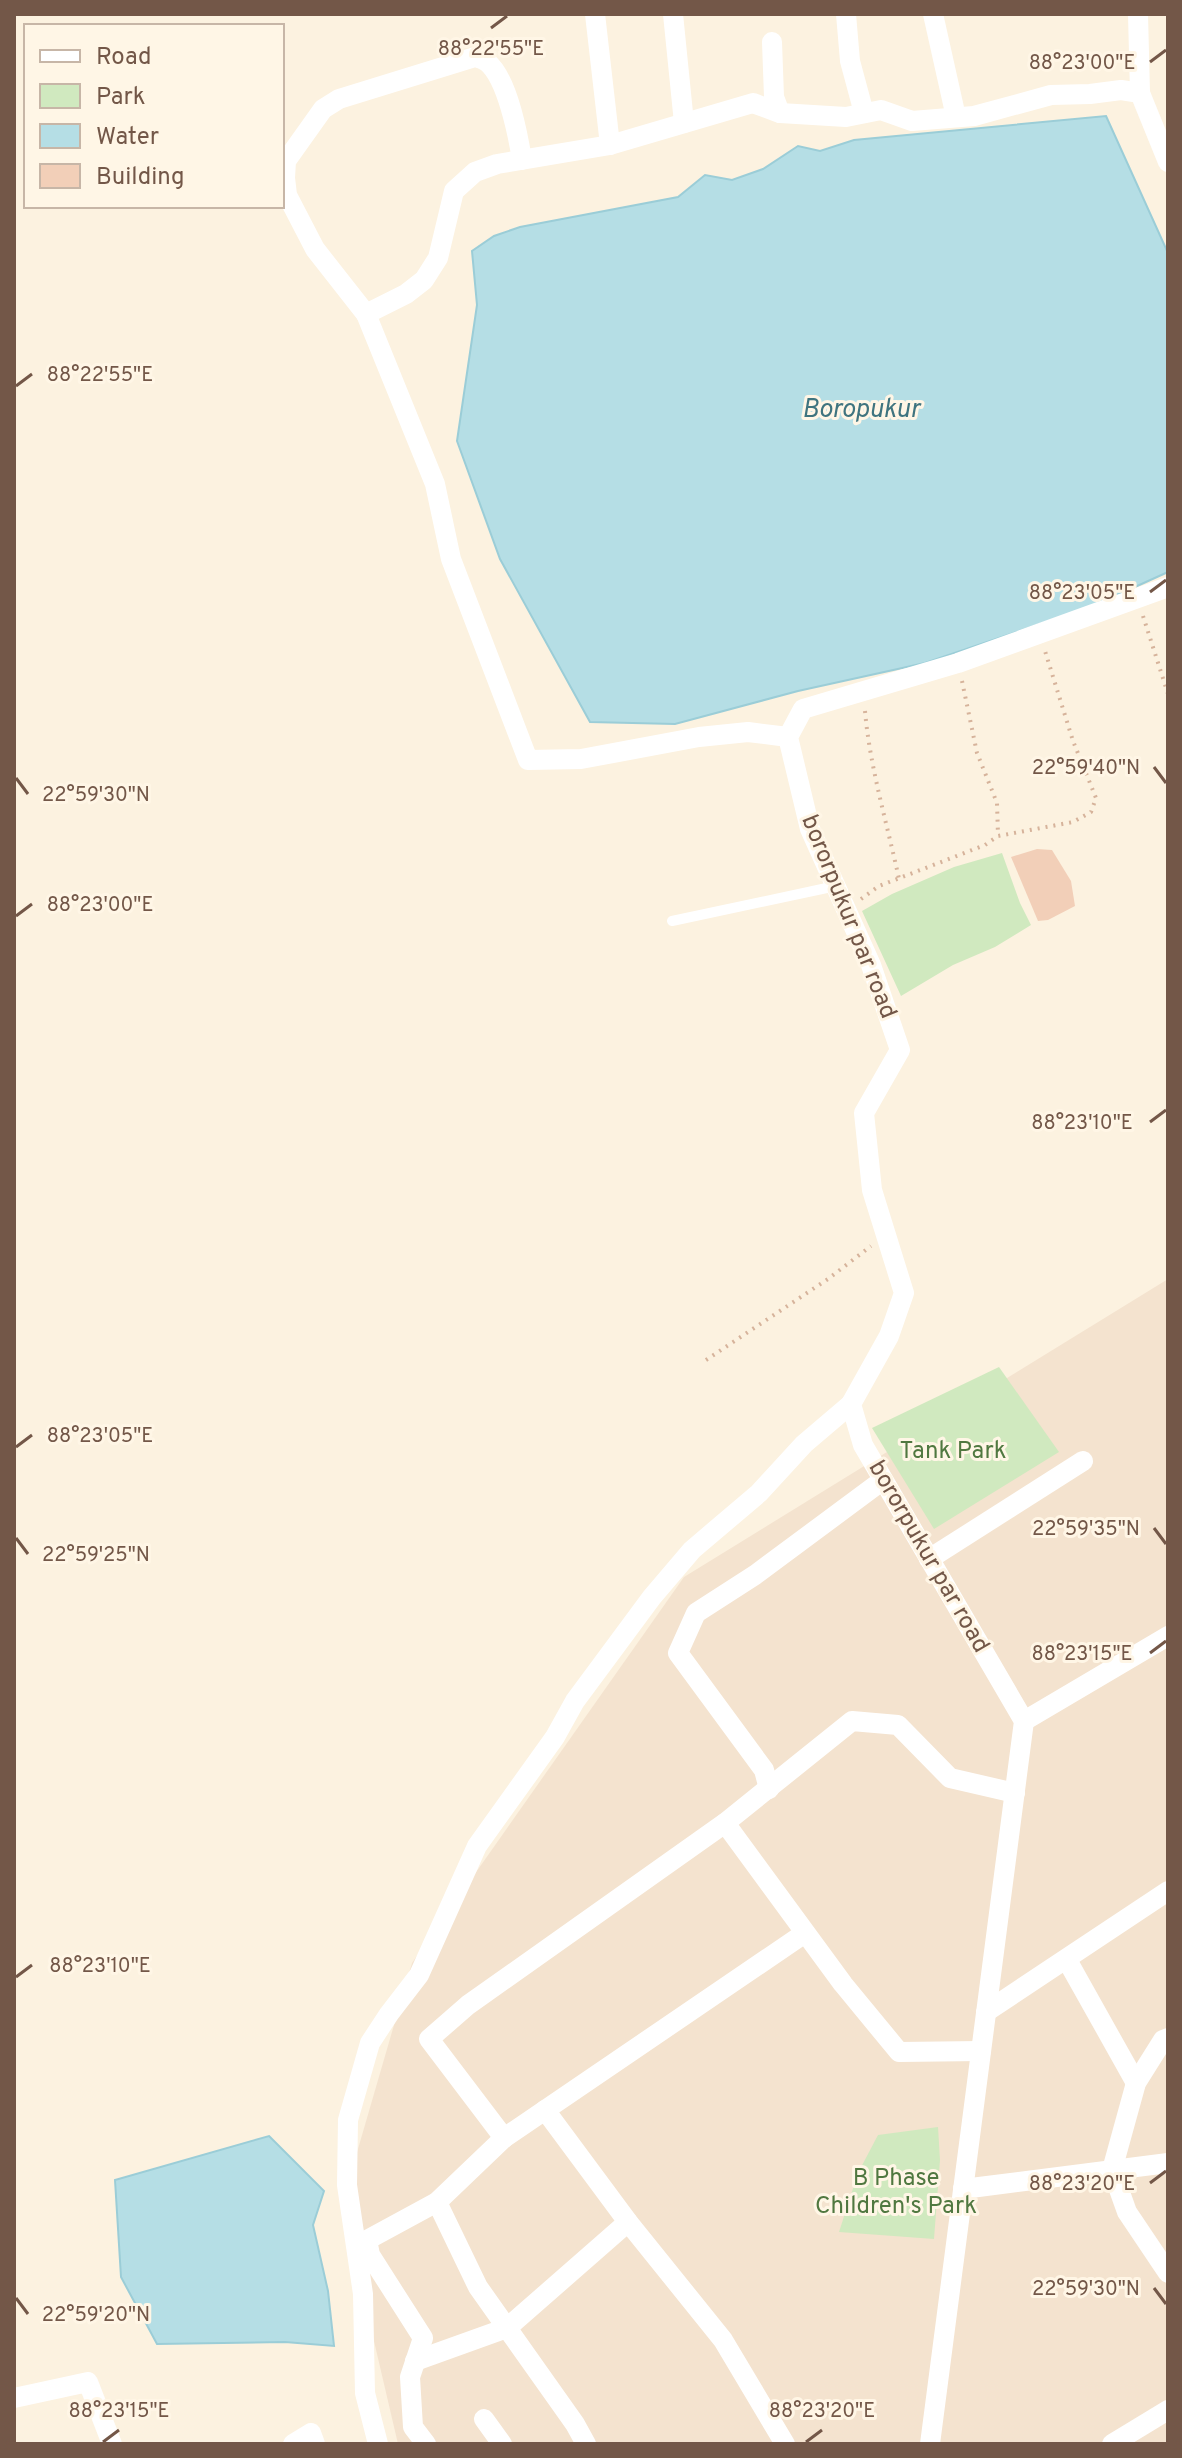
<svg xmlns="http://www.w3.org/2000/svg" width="1182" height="2458" font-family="Overpass,sans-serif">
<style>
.residential{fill:#f4e3cf}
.green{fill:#d0e9bf}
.water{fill:#b5dee5;stroke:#9bcdd7;stroke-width:2}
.building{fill:#f2cfb8}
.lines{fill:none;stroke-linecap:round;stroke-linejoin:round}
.path{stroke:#d6b39b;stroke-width:4;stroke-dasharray:2 6;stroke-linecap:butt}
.service{stroke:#fff;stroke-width:10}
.minor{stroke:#fff;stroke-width:20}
.ticks{fill:none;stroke:#735748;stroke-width:3}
.labels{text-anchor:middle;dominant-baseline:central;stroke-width:6;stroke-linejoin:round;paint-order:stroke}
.street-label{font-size:24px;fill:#735748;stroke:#fff6e6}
.park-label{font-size:24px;fill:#507840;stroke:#fff6e6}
.water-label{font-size:26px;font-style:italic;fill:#3f747f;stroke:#fff6e6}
.ticks-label{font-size:20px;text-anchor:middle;fill:#735748;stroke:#fff6e6;stroke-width:6;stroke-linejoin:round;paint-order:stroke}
</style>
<rect width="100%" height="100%" fill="#fcf2e0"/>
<!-- residential -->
<polygon class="residential" points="1168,1279 1168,2444 398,2444 342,2204 412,1963 684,1577"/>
<!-- green -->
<g class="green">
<polygon points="1002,853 1020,903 1031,925 995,947 953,965 901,996 862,911 892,894 954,867"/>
<polygon points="999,1367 1059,1452 934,1529 872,1428"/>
<polygon points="938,2127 940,2160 934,2239 839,2232 858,2173 878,2135"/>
</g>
<!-- water -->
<g class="water">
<polygon points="1106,116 1168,253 1168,572 1093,606 925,663 798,691 675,724 590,722 500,559 457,441 477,305 472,251 494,236 520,227 678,197 705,175 732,180 763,169 798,146 820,151 854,140"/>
<polygon points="269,2136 324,2191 313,2225 328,2291 334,2346 285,2342 157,2344 121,2277 115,2180"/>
</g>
<!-- building -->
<polygon class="building" points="1037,849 1052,850 1071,881 1075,906 1048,920 1038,921 1011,857"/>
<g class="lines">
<!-- path -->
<g class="path">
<polyline points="1143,616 1168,694"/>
<polyline points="962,681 977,753 997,803 998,835"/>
<path d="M 865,711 C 870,768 887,823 899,879"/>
<polyline points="861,899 879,886 985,845 998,836 1073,822 1091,812 1096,798 1073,741 1045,651"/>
<polyline points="706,1360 828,1279 871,1246"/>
</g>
<!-- service -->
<polyline class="service" points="672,921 836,886"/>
<!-- minor -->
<g class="minor">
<polyline points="595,14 610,145"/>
<polyline points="673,14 684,123"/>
<polyline points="846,14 850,61 864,113"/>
<polyline points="933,14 956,117"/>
<polyline points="1138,14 1140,93 1168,162"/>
<polyline points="772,42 774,97 780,113"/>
<path d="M 366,314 L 315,249 L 287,195 L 285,178 L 286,161 L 323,109 L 339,99 L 475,57 C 479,58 483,59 487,62 C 507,78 518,135 522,160"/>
<polyline points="788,737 748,732 699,737 581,759 528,760 451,559 435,484 366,314 406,294 424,280 438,258 454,191 475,172 497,164 610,145 753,103 780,113 846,117 881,110 912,121 974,116 1051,95 1090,94 1121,90 1140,93"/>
<polyline points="929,1559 1083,1461"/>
<polyline points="1024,1721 1168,1636"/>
<polyline points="769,1789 764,1770 678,1653 696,1613 755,1575 883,1480"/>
<polyline points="725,1823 843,1984 899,2052 981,2051"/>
<polyline points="1067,1960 1136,2083"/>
<polyline points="986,2012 1168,1891"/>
<polyline points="1168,2038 1163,2040 1136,2083 1112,2170 1127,2212 1168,2273"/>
<polyline points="545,2110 628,2222 723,2340 785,2444"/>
<polyline points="504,2138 805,1933"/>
<polyline points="963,2189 1168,2163"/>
<polyline points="437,2202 478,2287 575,2424 586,2444"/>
<polyline points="415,2361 507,2328 628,2222"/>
<polyline points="14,2398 88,2382 112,2444"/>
<polyline points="484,2419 502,2444"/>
<polyline points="293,2444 311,2433 315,2444"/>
<polyline points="378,2444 365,2393 363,2294 347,2185 348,2120 370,2043 389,2014 419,1975 477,1846 555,1737 575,1701 652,1597 692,1550 759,1493 804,1444 851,1404"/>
<polyline points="426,2444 413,2427 410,2377 423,2338 370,2255 367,2240 437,2202 504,2138 429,2039 468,2005 725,1823 852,1721 898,1725 950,1778 1015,1793"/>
<polyline points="930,2444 1024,1721 863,1445 851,1404 889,1336 904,1293 872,1190 864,1113 900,1050 871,965 810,829 788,737 803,709 958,663 1168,587"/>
<polyline points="1112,2444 1168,2410"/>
</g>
</g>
<!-- ticks -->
<path class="ticks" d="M 491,28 L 507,16M 1150,62 L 1166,50M 16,386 L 32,374M 1150,592 L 1166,580M 1154,767 L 1166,783M 16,778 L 28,794M 16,916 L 32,904M 1150,1122 L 1166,1110M 16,1447 L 32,1435M 1154,1528 L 1166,1544M 16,1538 L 28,1554M 1150,1653 L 1166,1641M 16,1977 L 32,1965M 1150,2183 L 1166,2171M 1154,2288 L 1166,2304M 16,2298 L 28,2314M 103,2442 L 119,2430M 806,2442 L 822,2430"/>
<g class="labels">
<!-- street labels -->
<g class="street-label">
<text transform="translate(848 917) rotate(68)">bororpukur par road</text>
<text transform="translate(928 1557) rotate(60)">bororpukur par road</text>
</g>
<!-- park labels -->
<g class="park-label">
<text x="953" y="1452">Tank Park</text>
<text x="896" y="2179">B Phase<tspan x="896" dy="28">Children's Park</tspan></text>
</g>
<!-- water labels -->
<g class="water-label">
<text x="861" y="410">Boropukur</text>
</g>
</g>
<g class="ticks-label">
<text x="491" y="55">88°22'55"E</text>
<text x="1082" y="69">88°23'00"E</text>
<text x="100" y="381">88°22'55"E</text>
<text x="1082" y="599">88°23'05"E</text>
<text x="1086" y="774">22°59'40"N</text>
<text x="96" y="801">22°59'30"N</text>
<text x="100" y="911">88°23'00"E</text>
<text x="1082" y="1129">88°23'10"E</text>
<text x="100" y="1442">88°23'05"E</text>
<text x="1086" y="1535">22°59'35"N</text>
<text x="96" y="1561">22°59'25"N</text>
<text x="1082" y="1660">88°23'15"E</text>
<text x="100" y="1972">88°23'10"E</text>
<text x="1082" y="2190">88°23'20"E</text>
<text x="1086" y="2295">22°59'30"N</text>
<text x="96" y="2321">22°59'20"N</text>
<text x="119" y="2417">88°23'15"E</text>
<text x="822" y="2417">88°23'20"E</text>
</g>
<!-- border -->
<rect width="1182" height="2458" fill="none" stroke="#735748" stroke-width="32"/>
<!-- legend -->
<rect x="24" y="24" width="260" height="184" fill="#fff6e6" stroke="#c7b6a7" stroke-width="2"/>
<rect x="40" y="50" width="40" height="12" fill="#ffffff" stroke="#c7b6a7" stroke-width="2"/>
<text x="96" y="64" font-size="24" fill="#735748">Road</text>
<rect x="40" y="84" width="40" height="24" fill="#d0e9bf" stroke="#c7b6a7" stroke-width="2"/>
<text x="96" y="104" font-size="24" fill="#735748">Park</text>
<rect x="40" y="124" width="40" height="24" fill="#b5dee5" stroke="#c7b6a7" stroke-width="2"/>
<text x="96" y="144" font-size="24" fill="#735748">Water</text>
<rect x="40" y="164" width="40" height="24" fill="#f2cfb8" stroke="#c7b6a7" stroke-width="2"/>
<text x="96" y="184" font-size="24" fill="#735748">Building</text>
</svg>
